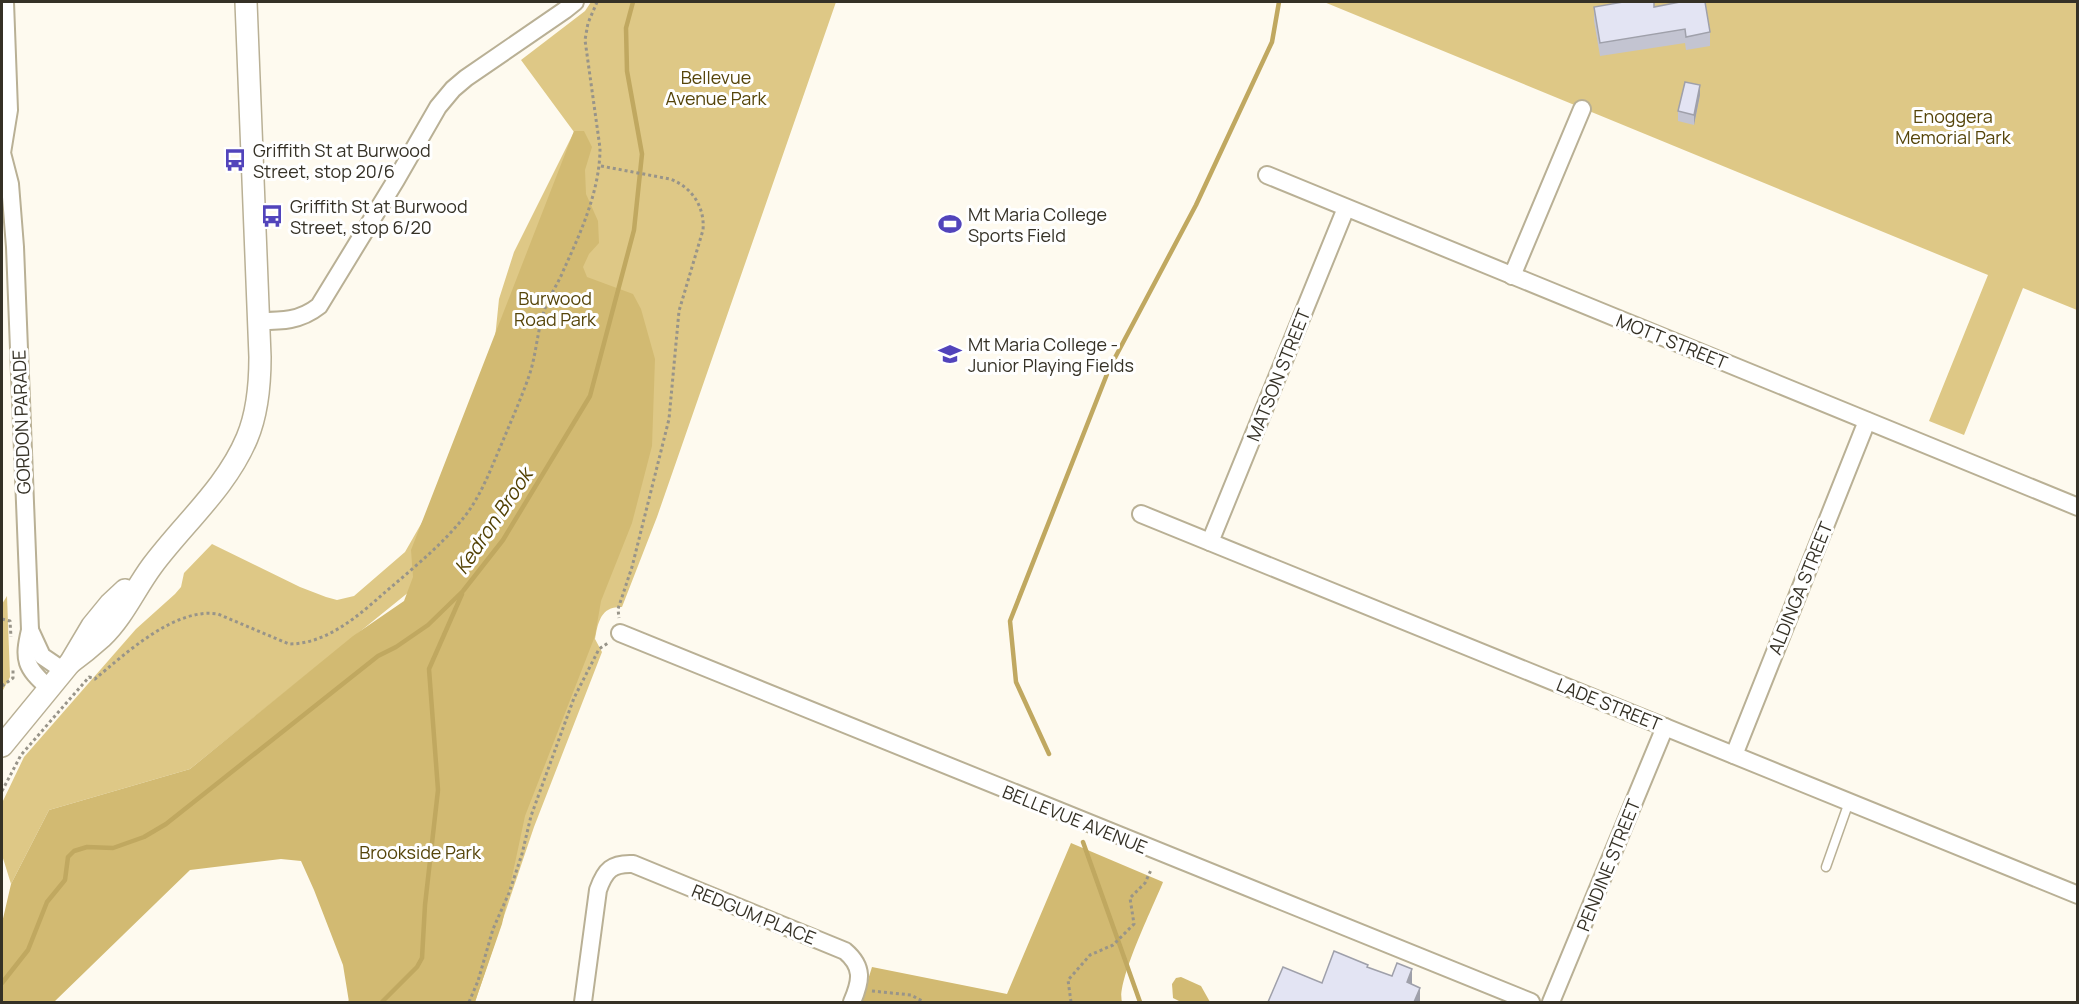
<svg xmlns="http://www.w3.org/2000/svg" width="2079" height="1004" font-family="Manrope,sans-serif">
<style>
.green{fill:#dec886}
.forest{fill:#d2ba72}
.lines{fill:none;stroke-linecap:round;stroke-linejoin:round}
.stream{stroke:#c0a860;stroke-width:4.5}
.service-casing{stroke:#b9b095;stroke-width:11}
.minor-casing{stroke:#b9b095;stroke-width:20}
.tertiary-casing{stroke:#b9b095;stroke-width:24}
.path{stroke:#989489;stroke-width:3;stroke-dasharray:3 3;stroke-linecap:butt}
.service{stroke:#fff;stroke-width:8}
.minor{stroke:#fff;stroke-width:16}
.tertiary{stroke:#fff;stroke-width:21}
.wall{fill:#c3c4d1}
.shaded-wall{fill:#9fa0aa}
.building{fill:#e3e4f3;stroke:#9fa0aa;stroke-width:1.5}
.labels{text-anchor:middle;dominant-baseline:central;stroke-width:6;stroke-linejoin:round;paint-order:stroke}
.park-label{font-size:18px;fill:#56450a;stroke:#fff}
.poi-label{font-size:18px;fill:#353126;stroke:#fff;text-anchor:start}
.street-label{font-size:18px;fill:#353126;stroke:#fff}
.water-label{font-size:20px;font-style:italic;fill:#524104;stroke:#fff}
</style>
<rect width="100%" height="100%" fill="#fefaef"/>
<!-- green -->
<g class="green">
<path d="M 591,2 L 836,2 L 657,517 L 622,607 C 601,606 598,622 595,639 L 602,652 L 534,827 L 475,1002 L 348,1002 L 358,978 L 420,583 L 190,769 L 49,810 L 11,884 L 2,855 L 2,803 L 24,757 L 136,629 L 175,594 L 181,587 L 184,573 L 212,544 L 300,587 L 326,597 L 337,600 L 354,596 L 405,552 L 488,407 L 499,299 L 514,252 L 574,132 L 521,60 L 585,11 Z"/>
<polygon points="1324,2 2077,2 2077,310 2023,288 1964,435 1929,421 1988,275"/>
<polygon points="7,596 10,677 2,692 2,604"/>
</g>
<!-- forest -->
<g class="forest">
<polygon points="574,131 584,131 592,147 585,170 586,194 598,221 599,243 589,254 583,267 587,277 633,294 641,309 655,359 652,446 632,523 601,601 595,636 525,816 502,924 475,1002 349,1002 343,965 314,890 301,861 281,859 190,870 54,1002 2,1002 2,923 11,884 49,810 190,769 353,636 404,601 413,577 411,550"/>
<path d="M 1071,843 L 1163,882 C 1154,905 1116,982 1122,1002 L 861,1002 L 872,967 L 1007,994 Z"/>
<polygon points="1181,977 1201,986 1210,1002 1181,1002 1173,998 1172,984 1176,978"/>
</g>
<g class="lines">
<!-- stream -->
<g class="stream">
<polyline points="1049,754 1016,682 1010,621 1109,369 1196,205 1272,42 1279,2"/>
<polyline points="1083,842 1140,1002"/>
<polyline points="2,983 28,950 47,902 65,880 68,857 74,851 87,847 113,848 144,837 166,824 378,656 396,647 428,625 463,591 503,540 590,396 634,230 642,154 627,71 626,28 633,2"/>
<polyline points="382,1002 417,967 422,958 425,905 438,790 429,669 462,594"/>
</g>
<!-- service casing -->
<g class="service-casing">
<polyline id="service" points="1826,867 1849,802"/>
</g>
<!-- minor casing -->
<g class="minor-casing">
<g id="minor">
<path d="M 5,2 L 9,110 L 2,153 L 10,184 L 15,247 L 30,630 C 23,660 25,667 49,688"/>
<polyline points="1267,175 2078,507"/>
<polyline points="1512,276 1582,109"/>
<path d="M 259,321 C 282,321 300,321 319,306 L 396,180 L 438,107 L 453,89 L 466,78 L 565,10 L 575,2"/>
<polyline points="1141,514 2078,895"/>
<polyline points="1210,542 1346,208"/>
<polyline points="30,630 42,656 64,671"/>
<polyline points="620,633 1531,1002"/>
<polyline points="1734,755 1867,421"/>
<path d="M 583,1002 L 598,890 C 605,870 612,863 633,864 L 845,951 C 864,967 861,981 852,1002"/>
<polyline points="1551,1002 1665,727"/>
</g>
</g>
<!-- tertiary casing -->
<g class="tertiary-casing">
<g id="tertiary">
<path d="M 70,663 C 81,655 92,646 102,637 C 123,617 135,589 152,566 C 184,523 226,488 247,438 C 258,412 260,384 260,357 L 246,2"/>
<polyline points="2,746 70,663 92,626 110,604 125,590"/>
</g>
</g>
<!-- path -->
<g class="path">
<path d="M 601,166 L 670,179 C 692,187 705,207 703,230 L 679,311 L 669,419 L 632,567 L 618,609 L 619,618"/>
<polyline points="2,619 10,621 11,637"/>
<polyline points="2,686 13,678 13,670"/>
<path d="M 2,791 L 21,755 L 89,677 L 95,679 C 125,654 175,607 218,614 L 289,644 C 326,644 357,617 383,594 C 411,570 442,545 465,516 C 482,494 491,468 502,443 C 511,421 521,399 529,376 C 537,353 537,328 546,306 C 551,293 559,282 564,269 C 581,232 600,190 600,148 L 585,40 L 588,23 L 597,2"/>
<polyline points="872,991 911,995 924,1002"/>
<polyline points="469,1002 478,981 493,929 509,893 522,854 531,816 574,698 599,649 608,643"/>
<polyline points="1071,1002 1068,980 1090,955 1113,945 1134,924 1130,898 1145,883 1151,870"/>
</g>
<!-- service -->
<use href="#service" class="service"/>
<!-- minor -->
<use href="#minor" class="minor"/>
<!-- tertiary -->
<use href="#tertiary" class="tertiary"/>
</g>
<!-- wall -->
<g class="wall">
<polygon points="1680,2 1705,2 1710,32 1710,46 1686,50 1685,43 1600,56 1594,21 1594,7 1654,7"/>
<polygon points="1700,95 1694,125 1678,121 1678,111"/>
</g>
<!-- shaded-wall -->
<g class="shaded-wall">
<polygon points="1700,85 1700,95 1694,125 1694,115"/>
<polygon points="1412,969 1412,984 1407,997 1407,982"/>
<polygon points="1420,988 1420,1002 1414,1002"/>
</g>
<!-- building -->
<g class="building">
<polygon points="1623,2 1654,2 1654,7 1680,2 1705,2 1710,32 1686,37 1685,29 1600,43 1594,7"/>
<polygon points="1685,82 1700,85 1694,115 1678,111"/>
<polygon points="1334,951 1368,965 1367,967 1392,976 1397,963 1412,969 1407,982 1420,988 1414,1002 1268,1002 1283,967 1322,983"/>
</g>
<!-- icons -->
<defs>
<g id="bus-bare" transform="scale(1.8)"><path d="M-5-6H5V4H4V6H2V4H-2V6H-4V4H-5ZM-3.5-4V0h7V-4ZM-3.5 1.2v1.5H-2V1.2ZM2 1.2v1.5H3.5V1.2Z" fill="#5244bb" stroke="#fff" stroke-width="2.5" paint-order="stroke"/></g>
<g id="stadium-bare" transform="scale(1.8)"><path d="M0-5a6.5 5 0 1 0 0 10a6.5 5 0 1 0 0-10ZM-3.5-1.8h7v3.6h-7Z" fill="#5244bb" stroke="#fff" stroke-width="2.5" paint-order="stroke"/></g>
<g id="school-bare" transform="scale(1.8)"><path d="M0-5L7-2L0 1L-7-2ZM-4 1L0 2.5L4 1V4Q0 6-4 4Z" fill="#5244bb" stroke="#fff" stroke-width="2.5" paint-order="stroke"/></g>
</defs>
<g fill-rule="evenodd">
<use href="#bus-bare" x="235" y="160"/>
<use href="#bus-bare" x="272" y="216"/>
<use href="#stadium-bare" x="950" y="224"/>
<use href="#school-bare" x="950" y="354"/>
</g>
<g class="labels">
<!-- park labels -->
<g class="park-label">
<text x="716" y="77">Bellevue<tspan x="716" dy="21">Avenue Park</tspan></text>
<text x="1953" y="116">Enoggera<tspan x="1953" dy="21">Memorial Park</tspan></text>
<text x="555" y="298">Burwood<tspan x="555" dy="21">Road Park</tspan></text>
<text x="420" y="852">Brookside Park</text>
</g>
<!-- poi labels -->
<g class="poi-label">
<text x="253" y="150">Griffith St at Burwood<tspan x="253" dy="21">Street, stop 20/6</tspan></text>
<text x="290" y="206">Griffith St at Burwood<tspan x="290" dy="21">Street, stop 6/20</tspan></text>
<text x="968" y="214">Mt Maria College<tspan x="968" dy="21">Sports Field</tspan></text>
<text x="968" y="344">Mt Maria College -<tspan x="968" dy="21">Junior Playing Fields</tspan></text>
</g>
<!-- street labels -->
<g class="street-label">
<text transform="translate(1672 341) rotate(22)">MOTT STREET</text>
<text transform="translate(1278 375) rotate(-68)">MATSON STREET</text>
<text transform="translate(21 422) rotate(-92)">GORDON PARADE</text>
<text transform="translate(1800 588) rotate(-68)">ALDINGA STREET</text>
<text transform="translate(1609 704) rotate(22)">LADE STREET</text>
<text transform="translate(1075 819) rotate(22)">BELLEVUE AVENUE</text>
<text transform="translate(1608 865) rotate(-68)">PENDINE STREET</text>
<text transform="translate(754 914) rotate(22)">REDGUM PLACE</text>
</g>
<!-- water labels -->
<g class="water-label">
<text transform="translate(493 521) rotate(-56)">Kedron Brook</text>
</g>
</g>
<!-- border -->
<rect width="2079" height="1004" fill="none" stroke="#353126" stroke-width="6"/>
</svg>
